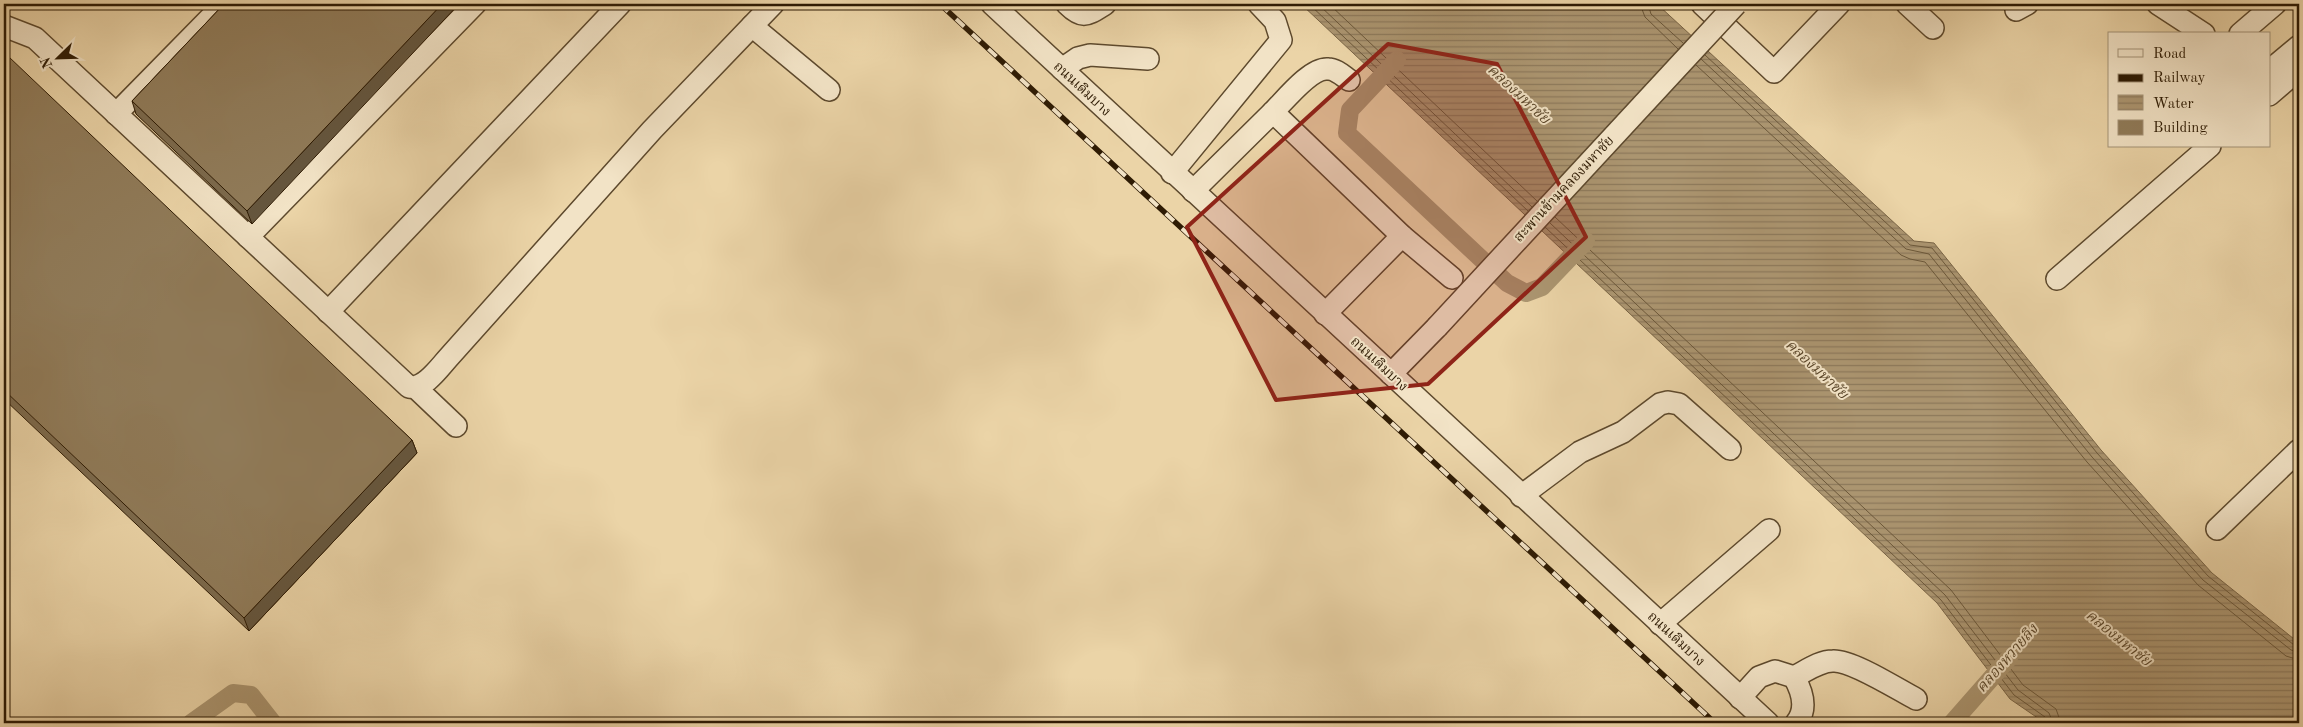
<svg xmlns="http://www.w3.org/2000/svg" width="2303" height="727" font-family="'Old Standard TT','Noto Serif Thai',serif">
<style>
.water{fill:url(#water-rules);stroke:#796445}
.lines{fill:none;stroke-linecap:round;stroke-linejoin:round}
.shore{stroke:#6c583a;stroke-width:1}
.canal{stroke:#ab9570;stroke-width:18}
.minor-casing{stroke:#5d492d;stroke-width:24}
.minor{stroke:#f2e3c6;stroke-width:21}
.rail-casing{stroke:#2e1b04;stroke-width:5.5}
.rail{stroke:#f2e3c6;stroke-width:4;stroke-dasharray:11;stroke-linecap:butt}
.minor-bridge-casing{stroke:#5d492d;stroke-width:24;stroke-linecap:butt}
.minor-bridge{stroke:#f2e3c6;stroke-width:21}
.wall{fill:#7c6a4d;stroke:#2e1b04}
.shaded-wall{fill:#65563e;stroke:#2e1b04}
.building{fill:#907b59;stroke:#2e1b04}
.marked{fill:#8f2418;fill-opacity:0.2;stroke:#8f2418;stroke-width:4;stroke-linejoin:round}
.labels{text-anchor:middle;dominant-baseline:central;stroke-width:4;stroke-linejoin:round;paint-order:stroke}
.street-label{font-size:14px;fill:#2e1b04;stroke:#f2e3c6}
.water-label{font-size:15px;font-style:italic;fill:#5a462a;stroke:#f2e3c6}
</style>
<defs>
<pattern id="water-rules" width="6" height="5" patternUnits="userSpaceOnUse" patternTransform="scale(1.25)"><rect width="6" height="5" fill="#ab9570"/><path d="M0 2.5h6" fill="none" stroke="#8c795a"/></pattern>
</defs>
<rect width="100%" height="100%" fill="#ebd4a7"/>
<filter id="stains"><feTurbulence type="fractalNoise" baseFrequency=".004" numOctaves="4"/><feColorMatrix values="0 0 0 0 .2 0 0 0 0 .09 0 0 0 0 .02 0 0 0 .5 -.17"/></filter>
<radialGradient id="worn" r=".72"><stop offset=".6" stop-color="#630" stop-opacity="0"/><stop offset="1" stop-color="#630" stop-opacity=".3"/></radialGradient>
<!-- water -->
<polygon class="water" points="1301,4 1657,4 1914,241 1934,243 2101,450 2212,573 2299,643 2299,723 2045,723 2010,699 1937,603"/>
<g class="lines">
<!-- shore -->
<g class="shore">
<polyline points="1309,4 1528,211"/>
<polyline points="1318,4 1532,207"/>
<polyline points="1329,4 1537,201"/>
<polyline points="1640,4 1645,17 1678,49"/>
<polyline points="1648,4 1651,14 1683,43"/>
<polyline points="1705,55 1910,245 1932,248 2097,453 2208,576 2294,645 2299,646"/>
<polyline points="1701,59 1906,249 1929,254 2092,457 2203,580 2291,650 2299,652"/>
<polyline points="1696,65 1901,255 1910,259 1925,262 2087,462 2198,585 2286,656 2299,660"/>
<polyline points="1555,217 1951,590 2023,685 2056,709 2061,723"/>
<polyline points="1550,223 1945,595 2018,690 2049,713 2053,723"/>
<polyline points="1545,227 1941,600 2014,695 2045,717 2047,723"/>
</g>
<!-- canal -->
<g class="canal">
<polyline points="1397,60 1350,110 1347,133 1507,283 1526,293 1542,287 1586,241"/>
<polyline points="191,723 233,693 251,695 273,723"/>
<polyline points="1952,723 2009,658"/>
</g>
<!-- minor casing -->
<g class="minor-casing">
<g id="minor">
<polyline points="992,4 1768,723"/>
<path d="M 1067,4 C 1083,20 1087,15 1105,4"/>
<polyline points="1702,4 1774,72 1839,4"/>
<polyline points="1907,4 1933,28"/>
<polyline points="2158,4 2204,34"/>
<polyline points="2016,10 2027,4"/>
<path d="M 4,26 L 35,38 L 409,387 C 425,389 439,368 449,357 L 652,130 L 773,4"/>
<polyline points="752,26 829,90"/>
<polyline points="2240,34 2275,4"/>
<polyline points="1062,69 1078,58 1090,55 1148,59"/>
<polyline points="2269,71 2299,46"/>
<path d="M 1349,80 C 1343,76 1336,69 1328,69 C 1311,67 1285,100 1273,112 L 1402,236 L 1452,278"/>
<polyline points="2269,95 2299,69"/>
<polyline points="116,114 224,4"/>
<polyline points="1172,173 1281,40 1275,21 1259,4"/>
<polyline points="1193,191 1273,112"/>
<polyline points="248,237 475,4"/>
<polyline points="2057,279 2210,146"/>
<polyline points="328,312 620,4"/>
<polyline points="1325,314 1402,236"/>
<polyline points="1391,374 1437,327"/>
<polyline points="416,388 456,426"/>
<polyline points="1521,496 1580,452 1623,432 1660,404 1668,402 1679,404 1730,449"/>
<polyline points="2217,529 2299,450"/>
<polyline points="1660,624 1769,530"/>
<path d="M 1794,677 C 1806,671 1819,661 1833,661 C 1852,660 1897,689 1916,699"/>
<path d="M 1740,698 L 1759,677 L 1775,671 L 1794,677 C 1802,691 1808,709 1796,723"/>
</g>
</g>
<!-- minor -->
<use href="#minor" class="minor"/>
<!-- rail casing -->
<g class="rail-casing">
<polyline id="rail" points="940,4 1715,723"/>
</g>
<!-- rail -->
<use href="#rail" class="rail"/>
<!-- minor-bridge casing -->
<g class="minor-bridge-casing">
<polyline id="minor-bridge" points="1437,327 1736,4"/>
</g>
<!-- minor-bridge -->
<use href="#minor-bridge" class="minor-bridge"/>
</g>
<!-- wall -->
<g class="wall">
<polygon points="224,4 252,224 136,114 132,101"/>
<polygon points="4,62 412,440 417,453 249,631 4,399"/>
</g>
<!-- shaded-wall -->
<g class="shaded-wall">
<polygon points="442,4 459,4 252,224 247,211"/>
<polygon points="412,440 417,453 249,631 244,618"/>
</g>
<!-- building -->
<g class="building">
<polygon points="224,4 442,4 247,211 132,101"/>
<polygon points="9,57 412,440 244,618 4,390 4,62"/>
</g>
<!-- marked area -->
<path class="marked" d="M 1388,44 L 1497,64 L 1586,237 L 1428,384 L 1276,400 L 1187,227 Z"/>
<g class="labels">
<!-- street labels -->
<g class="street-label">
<text transform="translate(1082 89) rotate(43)">ถนนเดิมบาง</text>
<text transform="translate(1564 189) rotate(-47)">สะพานข้ามคลองมหาชัย</text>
<text transform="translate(1379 364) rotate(43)">ถนนเดิมบาง</text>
<text transform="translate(1676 639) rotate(43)">ถนนเดิมบาง</text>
</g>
<!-- water labels -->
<g class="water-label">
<text transform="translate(1518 95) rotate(43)">คลองมหาชัย</text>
<text transform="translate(1816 370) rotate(43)">คลองมหาชัย</text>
<text transform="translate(2118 639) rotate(39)">คลองมหาชัย</text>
<text transform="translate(2008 659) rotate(-49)">คลองหวายลิง</text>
</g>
</g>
<!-- margin -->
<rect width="2303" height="727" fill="none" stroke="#ebd4a7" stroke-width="20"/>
<rect x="5" y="5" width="2293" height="717" fill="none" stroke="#2e1b04" stroke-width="2.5"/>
<rect x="10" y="10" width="2283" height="707" fill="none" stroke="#2e1b04"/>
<!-- legend -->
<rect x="2108" y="32" width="162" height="115" fill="#f2e3c6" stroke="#a49378"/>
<rect x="2118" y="49" width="25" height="8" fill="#f2e3c6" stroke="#a49378"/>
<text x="2153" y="58" font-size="15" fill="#2e1b04">Road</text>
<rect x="2118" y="74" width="25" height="8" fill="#2e1b04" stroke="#a49378"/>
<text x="2153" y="82" font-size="15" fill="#2e1b04">Railway</text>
<rect x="2118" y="95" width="25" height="15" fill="url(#water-rules)" stroke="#a49378"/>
<text x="2153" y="108" font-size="15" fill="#2e1b04">Water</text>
<rect x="2118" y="120" width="25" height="15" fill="#907b59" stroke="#a49378"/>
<text x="2153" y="132" font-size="15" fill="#2e1b04">Building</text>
<!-- north arrow -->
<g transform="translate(58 58) rotate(247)" stroke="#f2e3c6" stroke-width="4" paint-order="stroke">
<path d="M0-4L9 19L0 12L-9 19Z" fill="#2e1b04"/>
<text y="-8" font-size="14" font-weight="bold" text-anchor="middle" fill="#2e1b04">N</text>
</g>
<rect width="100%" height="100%" filter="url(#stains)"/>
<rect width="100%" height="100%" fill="url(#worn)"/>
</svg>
